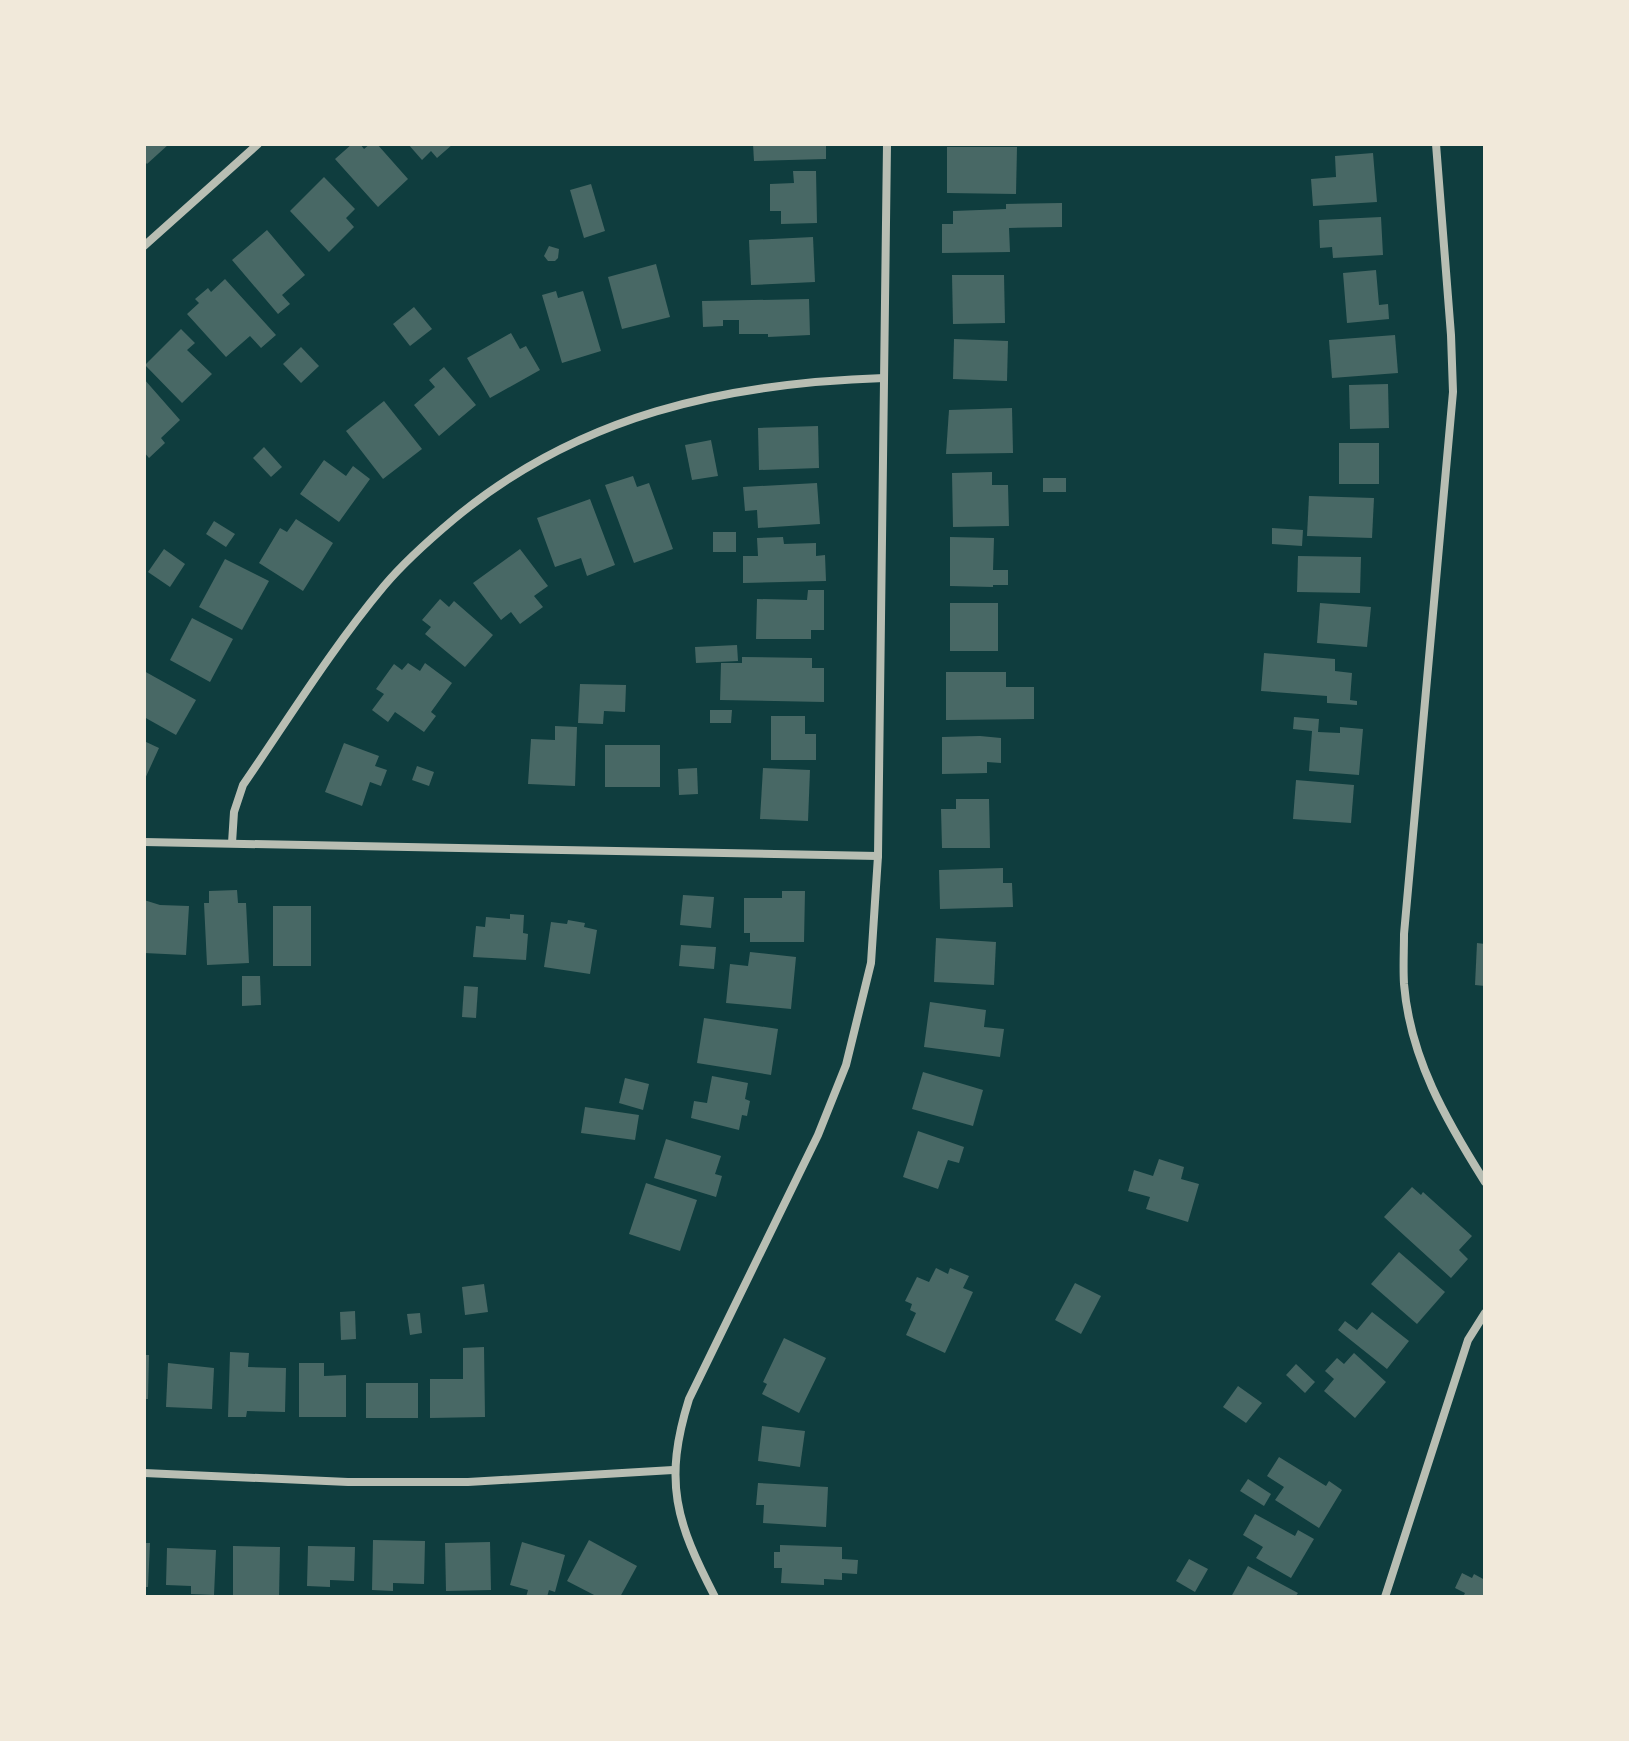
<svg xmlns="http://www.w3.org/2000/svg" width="1629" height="1741" font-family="'Sofia Sans Condensed',sans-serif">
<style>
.building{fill:#486865}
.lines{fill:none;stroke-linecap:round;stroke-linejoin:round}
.minor{stroke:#b8beb3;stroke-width:8}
</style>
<rect width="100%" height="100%" fill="#0f3d3e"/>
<!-- building -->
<g class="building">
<polygon points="144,144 169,144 147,164 144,161"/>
<polygon points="352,144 360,144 364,149 370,144 377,144 408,179 378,207 335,159"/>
<polygon points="408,144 453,144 437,158 431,151 422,160"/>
<polygon points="753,144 826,144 826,159 754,161"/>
<polygon points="947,147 1017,147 1016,194 947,193"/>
<polygon points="1373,153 1377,202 1313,206 1311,179 1336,177 1335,156"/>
<polygon points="793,171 816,171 817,223 781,224 781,211 770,211 770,184 794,183"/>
<polygon points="324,177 355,209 346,218 354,227 329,252 290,211"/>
<polygon points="591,184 605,231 584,238 570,190"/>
<polygon points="1062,203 1062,227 1009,228 1010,252 942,253 942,224 953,224 953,211 1006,209 1006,204"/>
<polygon points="1381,217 1383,255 1333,258 1332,247 1320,248 1319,220"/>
<polygon points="267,230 305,275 282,295 290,304 278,314 232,260"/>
<polygon points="813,237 815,282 751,285 749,240"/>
<polygon points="549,246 559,249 558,258 555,261 548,261 544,256"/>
<polygon points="656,264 670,317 622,329 608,277"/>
<polygon points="1376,270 1379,305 1388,304 1389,319 1347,323 1343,273"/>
<polygon points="952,275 1004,275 1005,323 953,324"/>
<polygon points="225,279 276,335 261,348 250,336 226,357 187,314 199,303 195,299 208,288 211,292"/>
<polygon points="556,291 558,298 583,291 601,351 562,363 542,295"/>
<polygon points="809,299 810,335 768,337 768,334 739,334 739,320 723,320 723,326 703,327 702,301"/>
<polygon points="414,307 432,329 410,346 393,324"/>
<polygon points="181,329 195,343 187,350 212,374 182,403 145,365"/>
<polygon points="511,333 520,349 526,346 540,370 490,398 467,358"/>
<polygon points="1395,335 1398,373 1332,378 1329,340"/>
<polygon points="954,339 1008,341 1007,381 953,379"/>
<polygon points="301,347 319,366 301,383 283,364"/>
<polygon points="444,367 476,405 439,436 414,405 435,387 429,380"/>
<polygon points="144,379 180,420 161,438 165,443 149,458 144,452"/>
<polygon points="1388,384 1389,428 1350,429 1349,385"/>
<polygon points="384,401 422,449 383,479 346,431"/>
<polygon points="1012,408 1013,453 946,454 949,410"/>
<polygon points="818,426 819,468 759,470 758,428"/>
<polygon points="711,440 718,476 692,480 685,445"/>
<rect x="1339" y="443" width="40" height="41"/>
<polygon points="264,447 282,467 271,477 253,458"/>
<polygon points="324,460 346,476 353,466 370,479 339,522 300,494"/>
<polygon points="992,472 992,485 1008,485 1009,526 953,527 952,473"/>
<polygon points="633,476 637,487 649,483 673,549 634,563 605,485"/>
<rect x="1043" y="478" width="23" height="14"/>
<polygon points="817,483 820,524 758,528 757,510 745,511 743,487"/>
<polygon points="1309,496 1374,498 1372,538 1307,536"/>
<polygon points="590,499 615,565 587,576 581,558 555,567 537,518"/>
<polygon points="296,519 333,543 303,591 259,563 280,528 287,532"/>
<polygon points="214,521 235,534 226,547 206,534"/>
<polygon points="1272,528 1303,530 1302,546 1272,544"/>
<rect x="713" y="532" width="23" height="20"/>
<polygon points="783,537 784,544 816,543 816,556 825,555 826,581 743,583 743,556 758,556 757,538"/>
<polygon points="950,537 994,538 993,570 1008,570 1008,585 993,585 993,587 950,586"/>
<polygon points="164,549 185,564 170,587 148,572"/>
<polygon points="520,549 548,586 534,596 543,607 520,624 511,612 501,620 473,583"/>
<polygon points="1298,556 1361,557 1360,593 1297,592"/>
<polygon points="225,559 269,581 242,630 199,607"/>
<polygon points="808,590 824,590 824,630 811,630 811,639 756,639 757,599 807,600"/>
<polygon points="440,599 449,607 454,601 493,635 465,667 425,634 431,627 422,620"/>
<rect x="950" y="603" width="48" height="48"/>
<polygon points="1320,603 1371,607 1367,647 1317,643"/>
<polygon points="192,618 233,639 210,682 170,660"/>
<polygon points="737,645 738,661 696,663 695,647"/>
<polygon points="1264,653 1335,659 1335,671 1352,673 1350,700 1357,701 1357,705 1327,703 1327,696 1261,691"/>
<polygon points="742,657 812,658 812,668 824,668 824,702 720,700 721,663 742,663"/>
<polygon points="408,663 420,671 425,663 452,683 431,712 436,716 424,732 395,712 388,722 372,710 384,694 376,689 394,664 402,670"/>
<polygon points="144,671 196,700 176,735 144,717"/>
<polygon points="946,672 1006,672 1006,687 1034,687 1034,719 946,720"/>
<polygon points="580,684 626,685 625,712 604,711 603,724 578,723"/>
<polygon points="710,710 732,710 731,723 710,723"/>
<polygon points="771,716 805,716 805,734 816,734 816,760 771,760"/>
<polygon points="1294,717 1319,719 1318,732 1340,733 1340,727 1363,729 1359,775 1309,771 1312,731 1293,729"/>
<polygon points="555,726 577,727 575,786 528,784 531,739 555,740"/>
<polygon points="980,736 1001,738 1001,763 987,762 987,773 942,774 942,737"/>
<polygon points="144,741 159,748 144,781"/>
<polygon points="344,743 379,756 375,766 387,770 381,786 370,782 362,806 325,792"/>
<rect x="605" y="745" width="55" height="42"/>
<polygon points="417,766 434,772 429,786 412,780"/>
<polygon points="697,768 698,794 679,795 678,769"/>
<polygon points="763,768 810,770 808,821 760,819"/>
<polygon points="1296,780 1354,785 1351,823 1293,819"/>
<polygon points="956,799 989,799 990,848 942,848 941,809 956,809"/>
<polygon points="1003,868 1003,883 1012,883 1013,907 940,909 939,870"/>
<polygon points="237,890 238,903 246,903 249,963 207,965 204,903 209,903 209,891"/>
<polygon points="782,891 805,891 804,942 750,942 750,933 744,933 744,898 782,898"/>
<polygon points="683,895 714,897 711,928 680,925"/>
<polygon points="144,900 160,905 189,906 186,955 144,953"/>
<rect x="273" y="906" width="38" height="60"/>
<polygon points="510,914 524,915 523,933 528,934 526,960 473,957 476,926 485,927 486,917 510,919"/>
<polygon points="568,920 585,923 584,927 597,930 590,974 544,967 551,922 567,924"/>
<polygon points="936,938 996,942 994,985 934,982"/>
<polygon points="1477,943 1485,944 1485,986 1475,985"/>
<polygon points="681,945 716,947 714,969 679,966"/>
<polygon points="750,952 796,957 791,1009 726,1003 730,964 748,966"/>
<polygon points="242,976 260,976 261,1005 242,1006"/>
<polygon points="464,986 478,987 476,1018 462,1017"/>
<polygon points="930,1002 986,1010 984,1027 1004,1029 1000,1057 924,1047"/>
<polygon points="704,1018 778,1029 771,1075 697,1063"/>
<polygon points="923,1072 983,1090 973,1126 912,1109"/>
<polygon points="712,1076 748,1083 745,1099 750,1101 747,1116 742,1115 739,1130 691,1118 694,1101 707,1103"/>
<polygon points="625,1078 649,1084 643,1110 619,1103"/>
<polygon points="585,1107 639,1115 635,1140 581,1133"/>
<polygon points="918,1131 964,1147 959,1163 948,1160 938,1189 903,1177"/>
<polygon points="666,1139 721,1156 715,1174 722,1176 716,1197 654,1178"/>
<polygon points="1159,1159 1184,1167 1181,1179 1199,1184 1188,1222 1146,1209 1150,1197 1128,1191 1134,1170 1153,1176"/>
<polygon points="646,1183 697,1200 680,1251 629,1234"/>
<polygon points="1412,1187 1421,1195 1423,1192 1472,1236 1459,1250 1468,1259 1451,1278 1384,1217"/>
<polygon points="1399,1252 1445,1292 1417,1324 1371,1284"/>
<polygon points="936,1268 948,1274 950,1268 969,1276 963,1288 973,1292 945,1353 906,1335 916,1313 910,1310 912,1304 905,1301 917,1277 929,1282"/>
<polygon points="1075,1283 1101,1296 1081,1334 1055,1320"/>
<polygon points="484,1284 488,1312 465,1315 462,1287"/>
<polygon points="355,1311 356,1339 341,1340 340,1312"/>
<polygon points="1372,1312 1409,1341 1387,1369 1338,1330 1345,1321 1357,1330"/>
<polygon points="420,1313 422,1333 410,1335 407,1314"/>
<polygon points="784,1338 826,1358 799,1413 762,1394 767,1384 763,1382"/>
<polygon points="484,1347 485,1417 430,1418 430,1379 463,1379 463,1348"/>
<polygon points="230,1352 249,1353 248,1367 286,1368 285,1412 247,1411 246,1417 228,1417"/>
<polygon points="1354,1353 1386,1382 1355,1418 1324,1391 1334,1379 1325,1371 1337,1358 1344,1364"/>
<polygon points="144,1355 149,1355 148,1399 144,1399"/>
<polygon points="168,1363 214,1368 212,1409 166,1407"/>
<polygon points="299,1363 324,1363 324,1376 346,1375 346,1417 299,1417"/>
<polygon points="1296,1364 1315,1382 1305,1393 1286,1375"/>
<rect x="366" y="1383" width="52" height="35"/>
<polygon points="1238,1386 1262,1403 1246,1423 1223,1407"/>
<polygon points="762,1426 805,1431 800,1467 758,1461"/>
<polygon points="1279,1457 1326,1486 1329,1481 1342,1490 1319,1528 1275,1500 1284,1487 1267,1476"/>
<polygon points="1248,1479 1271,1494 1264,1506 1240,1491"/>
<polygon points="758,1483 828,1487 826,1527 763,1523 764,1505 756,1505"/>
<polygon points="1255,1514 1295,1536 1298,1530 1314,1539 1291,1578 1256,1558 1263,1547 1243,1535"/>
<polygon points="373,1540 425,1541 424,1584 393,1583 393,1591 372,1590"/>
<polygon points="589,1540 637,1566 620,1597 598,1597 567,1581"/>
<polygon points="490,1542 491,1590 446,1591 445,1543"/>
<polygon points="522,1542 565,1555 555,1592 549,1590 547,1597 526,1597 528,1590 510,1585"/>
<polygon points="144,1543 150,1543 148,1587 144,1587"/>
<polygon points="780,1545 842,1547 842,1559 858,1560 857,1574 842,1573 842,1580 824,1579 824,1585 781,1583 782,1568 774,1568 774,1552 780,1552"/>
<polygon points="233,1546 280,1547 279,1597 233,1597"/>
<polygon points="308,1546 355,1547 354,1581 330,1580 330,1587 307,1586"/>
<polygon points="167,1548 216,1550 214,1595 191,1594 191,1586 166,1585"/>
<polygon points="1189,1559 1208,1569 1195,1592 1176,1581"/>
<polygon points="1248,1566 1298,1593 1295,1597 1231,1597"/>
<polygon points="1462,1573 1472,1578 1474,1574 1485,1580 1485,1597 1463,1597 1465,1593 1455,1588"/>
</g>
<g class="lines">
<!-- minor -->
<g class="minor">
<path d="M 1436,144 L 1451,335 L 1453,392 L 1404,934 C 1404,951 1403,967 1404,984 C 1410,1058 1446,1120 1485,1182"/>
<polyline points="144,246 258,144"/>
<polyline points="144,842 878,856"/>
<path d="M 232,843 L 234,812 L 243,785 C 289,718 332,648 384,586 C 405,561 429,540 454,519 C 579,415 725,383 884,378"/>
<polyline points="144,1473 348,1482 468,1482 673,1470"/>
<path d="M 715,1597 C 676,1522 663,1482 689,1399 L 818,1135 L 846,1065 L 871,963 L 878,856 L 887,144"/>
<polyline points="1385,1597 1468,1340 1485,1313"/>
</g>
</g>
<!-- border -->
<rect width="1629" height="1741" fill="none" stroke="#f1e9da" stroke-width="292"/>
</svg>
